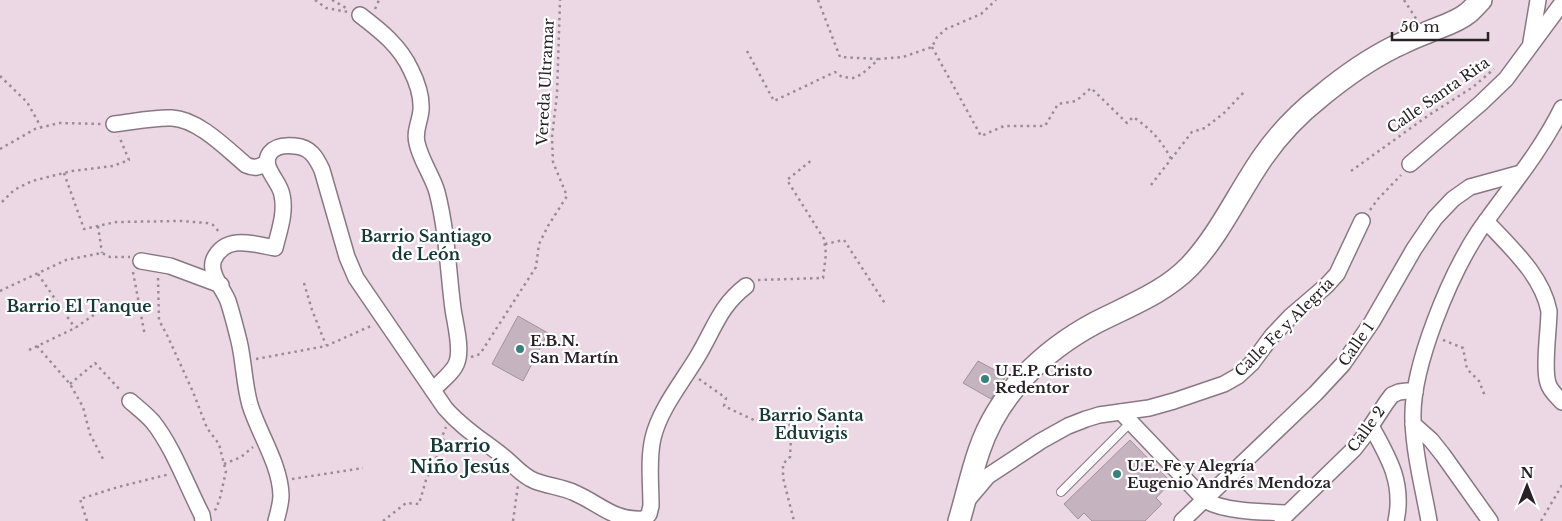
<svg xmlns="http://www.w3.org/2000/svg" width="1562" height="521" font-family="'Libre Baskerville',serif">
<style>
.building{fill:#c5b3bf;stroke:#a3929d}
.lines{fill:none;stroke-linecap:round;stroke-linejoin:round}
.service-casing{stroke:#897883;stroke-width:10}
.minor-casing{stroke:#897883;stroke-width:18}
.secondary-casing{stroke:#897883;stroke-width:24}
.path{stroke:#9a8c95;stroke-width:2.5;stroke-dasharray:2.5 4;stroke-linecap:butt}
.service{stroke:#fff;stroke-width:8}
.minor{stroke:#fff;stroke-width:15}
.secondary{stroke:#fff;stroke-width:21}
.poi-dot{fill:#39817c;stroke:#fff;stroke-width:2}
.labels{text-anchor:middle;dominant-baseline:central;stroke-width:4.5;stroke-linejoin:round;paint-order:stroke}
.street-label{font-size:15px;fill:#282125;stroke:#fff}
.poi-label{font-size:15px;font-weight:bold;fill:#282125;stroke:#fff;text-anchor:start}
.neighbourhood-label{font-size:16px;font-weight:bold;fill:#163836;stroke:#fff}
.quarter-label{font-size:18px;font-weight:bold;fill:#163836;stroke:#fff}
</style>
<rect width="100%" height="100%" fill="#ebd8e4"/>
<!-- building -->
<g class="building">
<polygon points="518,316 548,333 523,381 492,364"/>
<polygon points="978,361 1006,376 991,399 963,383"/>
<polygon points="1130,440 1171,482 1156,498 1162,504 1145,521 1092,521 1084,513 1078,519 1064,504"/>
</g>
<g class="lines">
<!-- service casing -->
<g class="service-casing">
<polyline id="service" points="1061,492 1131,422"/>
</g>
<!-- minor casing -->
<g class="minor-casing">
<g id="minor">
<path d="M 360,15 C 381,31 400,46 411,70 C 417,82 422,96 421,110 C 420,122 414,131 417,143 C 421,161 432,175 437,192 C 447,231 448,270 453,309 C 455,323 462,348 457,362 C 454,372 440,382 433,390"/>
<polyline points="1531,42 1538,0"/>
<path d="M 114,124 C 132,122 154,117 172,118 C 198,119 227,149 246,165 C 255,169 259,167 267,163"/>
<polyline points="1410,164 1481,103 1506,79 1562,3"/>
<path d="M 1486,221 C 1510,247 1542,275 1549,311 C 1549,328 1543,368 1548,383 C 1550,391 1557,396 1562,402"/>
<polyline points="141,261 170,266 221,285"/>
<path d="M 130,401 C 138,408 146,414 153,422 C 173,447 187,486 202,515 L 203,521"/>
<path d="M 1121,412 L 1205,500 C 1223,512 1267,512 1288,513"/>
<polyline points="1413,424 1431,440 1443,455 1490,521"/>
<path d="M 1371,426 C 1389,458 1404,483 1396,521"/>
<polyline points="966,502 988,476 1041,441 1068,426 1086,419 1099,415 1149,408 1174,401 1224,384 1238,376 1252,363 1272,336 1291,316 1326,286 1337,274 1362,221"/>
<polyline points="1282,519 1354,449 1365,435 1386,403 1392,395 1399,392 1407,391 1415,392"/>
<path d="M 276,521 C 278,513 281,504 281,495 C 280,464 259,434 250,405 C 244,384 244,362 239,341 C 236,329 232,313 228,301 C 223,288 208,273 214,259 C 226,234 254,244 275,248 C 279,231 286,213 282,195 C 280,181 260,167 270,153 C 276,145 286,145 295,146 C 310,147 316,157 322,170 L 347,257 L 356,278 L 445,408 C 462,428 484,441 504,457 C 514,465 522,476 535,481 C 548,486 562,487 575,493 C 602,505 613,521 645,519 L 649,514 L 651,506 C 651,484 648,459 653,438 C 660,408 684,380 699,354 C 715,327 720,306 746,286"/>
<polyline points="1182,521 1316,393 1343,364 1372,322 1414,249 1435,218 1453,199 1470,187 1521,173"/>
<path d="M 1429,521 C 1423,487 1414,454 1413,420 C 1411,367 1450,275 1479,231 C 1507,191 1540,153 1562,108"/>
</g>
</g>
<!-- secondary casing -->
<g class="secondary-casing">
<path id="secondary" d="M 959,521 C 966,498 971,474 979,451 C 998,394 1043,351 1095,323 C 1128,306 1164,293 1190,266 C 1220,234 1238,193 1263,157 C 1279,134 1298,114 1321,96 C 1344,77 1368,60 1394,47 C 1405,42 1415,37 1426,33 C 1439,27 1456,23 1468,13 C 1472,10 1477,4 1481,0"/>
</g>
<!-- path -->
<g class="path">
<polyline points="315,0 326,8 348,12"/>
<polyline points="332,0 348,9"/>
<polyline points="818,0 840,57 878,59"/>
<polyline points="1404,0 1417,20"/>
<polyline points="375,9 379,0"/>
<path d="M 932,47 L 981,136 L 1004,126 L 1045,126 L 1058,104 L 1076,101 L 1091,88 L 1127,123 L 1133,117 C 1150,128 1162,141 1171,159"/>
<polyline points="747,51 774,101 835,72 842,77 853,78 862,74 879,59 903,57 932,47 937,37 946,29 981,14 996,0"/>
<polyline points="0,76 27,102 41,127"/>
<polyline points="0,149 35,129 59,123 101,124"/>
<polyline points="1351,171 1429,115 1473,87 1494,69"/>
<polyline points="64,173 84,229 116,222 181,221 207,223 213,225 220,233"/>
<polyline points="1151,185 1192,132 1205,128 1224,113 1245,91"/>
<polyline points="2,202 14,190 32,181 72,171 113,166 129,160 119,136"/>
<polyline points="1370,210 1378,199 1401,175"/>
<polyline points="98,226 102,253"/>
<polyline points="825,244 844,240 886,305"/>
<polyline points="133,272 145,336"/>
<polyline points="38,274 75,328"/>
<polyline points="158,278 159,320 168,337 193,392 207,428 219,444 224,464 226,471 220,498 216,509 213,511"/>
<polyline points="758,280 823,278 826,254 824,239 787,180 813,159"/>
<polyline points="304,283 312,310 326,345"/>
<polyline points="0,291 66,260 102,253 110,257 130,257"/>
<polyline points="1443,340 1463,348 1467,369 1479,381 1485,396"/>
<polyline points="37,346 70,384 83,407 90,434 103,459"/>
<polyline points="29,350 75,328 111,303"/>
<polyline points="471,357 480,354 536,267 539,244 548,226 567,196 553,162 552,137 557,94 560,0"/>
<polyline points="256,359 326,346 373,325"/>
<polyline points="699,379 726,398 724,406 756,421 766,414 789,419 791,438 790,457 783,464 783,478 794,521"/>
<polyline points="70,384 95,363 121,391"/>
<polyline points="224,464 241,457 253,447"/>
<polyline points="292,479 363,468"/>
<polyline points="87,521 80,499 118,487 170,474"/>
<polyline points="383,521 406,503 419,504 426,480 444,441 442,437 446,427"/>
<polyline points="513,521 518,485"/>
<polyline points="1541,521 1562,485"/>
</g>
<!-- service -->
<use href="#service" class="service"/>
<!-- minor -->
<use href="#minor" class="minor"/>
<!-- secondary -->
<use href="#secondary" class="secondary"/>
</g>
<!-- markers -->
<g class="poi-dot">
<circle cx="520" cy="349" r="5"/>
<circle cx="985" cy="379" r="5"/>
<circle cx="1117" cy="474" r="5"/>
</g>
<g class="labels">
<!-- street labels -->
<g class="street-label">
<text transform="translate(545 82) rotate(-87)">Vereda Ultramar</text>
<text transform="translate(1438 95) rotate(-35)">Calle Santa Rita</text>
<text transform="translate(1284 327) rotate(-45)">Calle Fe y Alegría</text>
<text transform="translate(1356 344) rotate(-55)">Calle 1</text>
<text transform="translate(1366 429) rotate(-54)">Calle 2</text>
</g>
<!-- poi labels -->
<g class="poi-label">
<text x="530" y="340">E.B.N.<tspan x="530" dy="17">San Martín</tspan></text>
<text x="995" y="370">U.E.P. Cristo<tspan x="995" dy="17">Redentor</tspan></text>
<text x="1127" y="465">U.E. Fe y Alegría<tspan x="1127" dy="17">Eugenio Andrés Mendoza</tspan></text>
</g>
<!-- neighbourhood labels -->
<g class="neighbourhood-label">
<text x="426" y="236">Barrio Santiago<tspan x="426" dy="18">de León</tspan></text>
<text x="79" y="306">Barrio El Tanque</text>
<text x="811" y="415">Barrio Santa<tspan x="811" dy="18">Eduvigis</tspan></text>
</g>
<!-- quarter labels -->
<g class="quarter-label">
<text x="460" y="446">Barrio<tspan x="460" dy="21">Niño Jesús</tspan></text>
</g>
</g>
<!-- north arrow -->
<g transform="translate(1527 486)" stroke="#ffffff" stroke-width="4" paint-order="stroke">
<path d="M0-4L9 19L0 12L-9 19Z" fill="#282125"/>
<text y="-8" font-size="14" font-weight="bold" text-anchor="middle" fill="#282125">N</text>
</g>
<!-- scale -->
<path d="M1392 32v8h96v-8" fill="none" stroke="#282125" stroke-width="2.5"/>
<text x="1400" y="32" font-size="15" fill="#282125" stroke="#ffffff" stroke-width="4" paint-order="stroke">50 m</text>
</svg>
